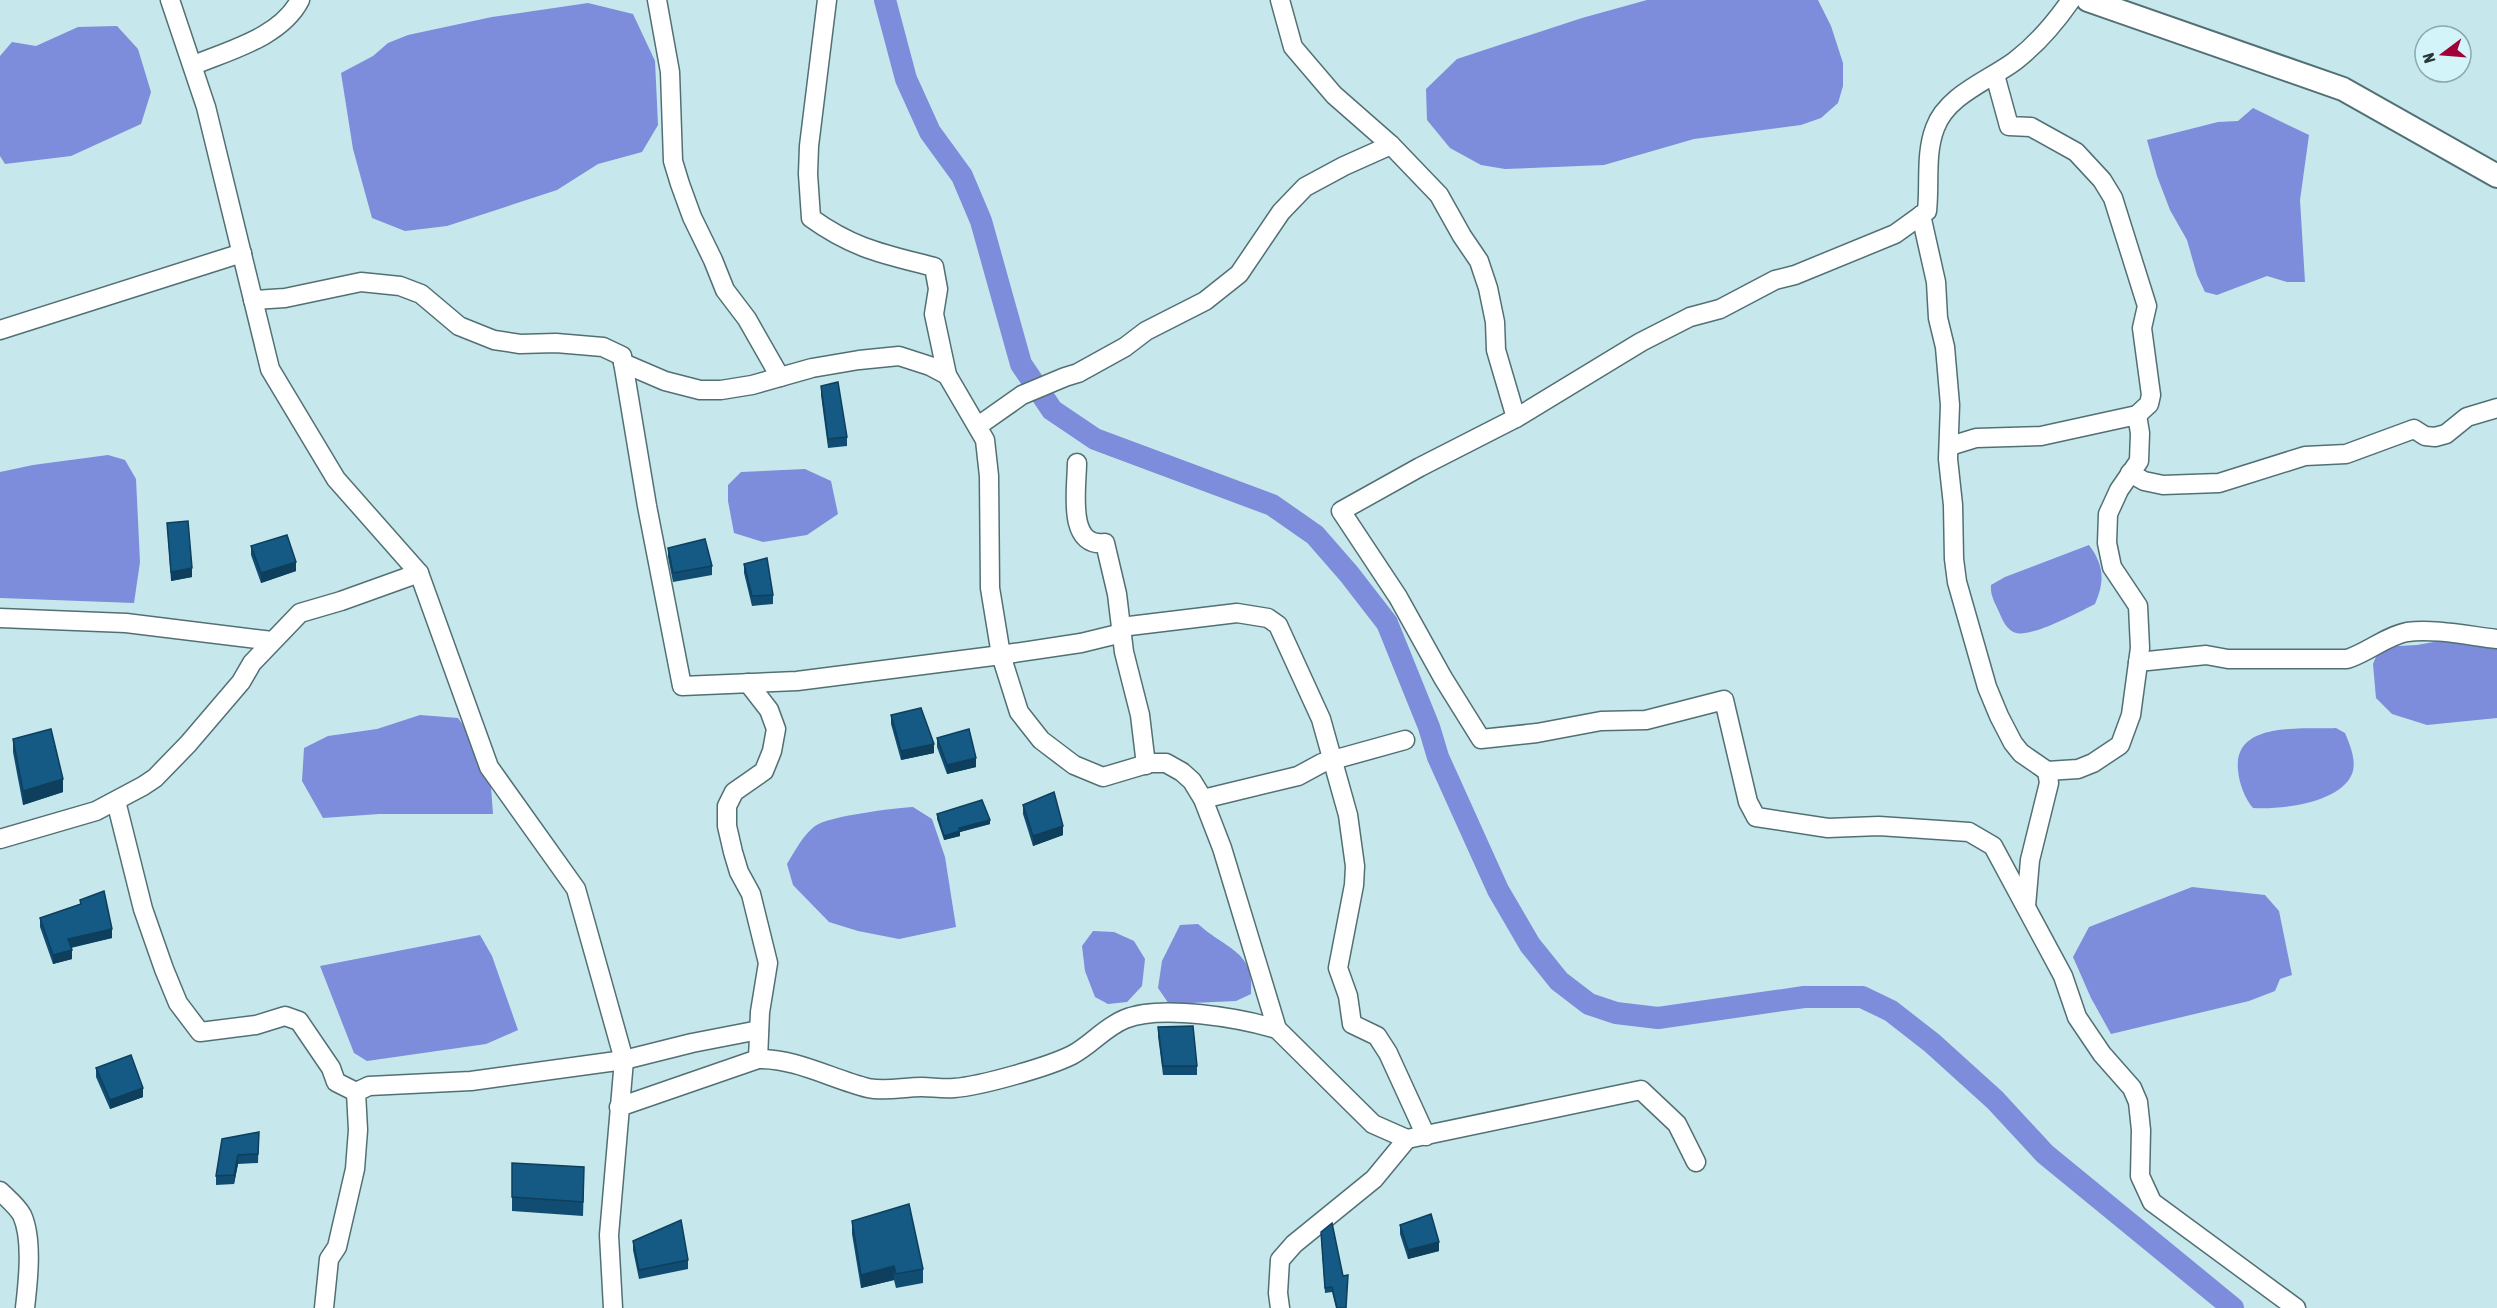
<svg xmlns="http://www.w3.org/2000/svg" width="2497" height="1308" font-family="'Asap Condensed',sans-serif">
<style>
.water{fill:#7d8cdb}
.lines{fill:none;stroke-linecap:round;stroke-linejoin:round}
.canal{stroke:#7d8cdb;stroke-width:22}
.minor-casing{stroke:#527074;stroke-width:21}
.tertiary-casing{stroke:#527074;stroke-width:26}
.minor{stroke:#fff;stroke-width:18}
.tertiary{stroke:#fff;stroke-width:22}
.wall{fill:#114d72}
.shaded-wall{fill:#0e3f5c}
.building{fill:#145a84;stroke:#0e3f5c;stroke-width:1.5}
</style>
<rect width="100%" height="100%" fill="#c6e7ec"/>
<!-- water -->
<g class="water">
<polygon points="1647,0 1818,0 1831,26 1843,63 1843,86 1838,103 1821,118 1801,125 1694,139 1604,165 1505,169 1481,165 1450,148 1427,120 1426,89 1457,59 1582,18"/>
<polygon points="588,3 633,14 655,61 658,125 642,152 598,164 557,190 447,226 405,231 372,218 353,149 341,73 373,56 388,43 408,35 492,17"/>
<polygon points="117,26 138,49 151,92 141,124 71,156 5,164 0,156 0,56 12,42 36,46 78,27"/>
<polygon points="2253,108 2309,135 2300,200 2305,282 2287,282 2267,276 2217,295 2205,292 2197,275 2187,240 2170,210 2157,176 2147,140 2218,122 2238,121"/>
<polygon points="108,455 125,460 136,479 140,562 134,603 0,598 0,472 33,465"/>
<polygon points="805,469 831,481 838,514 807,535 763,542 734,533 728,501 728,485 741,472"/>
<path d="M 2089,545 C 2104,565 2105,581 2095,604 C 2079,612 2033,637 2016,633 C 2007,631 2002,619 1999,612 C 1995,603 1990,595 1991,585 L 2005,577 Z"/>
<polygon points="2456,638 2497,646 2497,718 2427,725 2392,714 2376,698 2373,664 2380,647 2417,645"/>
<polygon points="420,715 458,718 478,745 491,787 493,814 379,814 323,818 302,781 304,748 328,736 377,729"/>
<path d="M 2336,728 L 2345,733 C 2350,745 2357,761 2352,774 C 2340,803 2280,810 2253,808 C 2245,799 2239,783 2238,770 C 2233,720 2304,730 2336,728 Z"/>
<path d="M 913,807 L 932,819 L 945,857 L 956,927 L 899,939 L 858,931 L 829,922 L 793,885 L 787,864 C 795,851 803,835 815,826 C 829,816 895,808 913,807 Z"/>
<polygon points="2192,887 2265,895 2279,911 2292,975 2280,979 2275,991 2249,1001 2111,1034 2091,998 2073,957 2089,927"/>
<path d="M 1198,924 C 1227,950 1255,951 1251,994 L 1236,1001 L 1169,1004 L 1158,988 L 1162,961 L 1180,925 Z"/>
<polygon points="1093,931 1114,932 1134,941 1145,959 1142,986 1127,1002 1108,1004 1095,997 1085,971 1082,946"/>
<polygon points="480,935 492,956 518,1030 486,1044 367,1061 354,1053 320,966"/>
</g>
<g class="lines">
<!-- canal -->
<polyline class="canal" points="885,0 906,79 930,132 962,176 981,221 1021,364 1052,410 1095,439 1272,505 1315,535 1349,574 1387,623 1429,727 1438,757 1498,890 1530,945 1559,981 1589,1004 1616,1013 1658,1018 1804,997 1862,997 1891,1011 1932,1043 1995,1100 2045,1154 2233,1308"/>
<!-- minor casing -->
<g class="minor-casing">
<g id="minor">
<polyline points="170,0 206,107 270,369 336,479 419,573 489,767 576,889 624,1060 609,1235 613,1308"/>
<polyline points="657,0 670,72 673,161 680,184 692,217 713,260 725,290 747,319 780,377"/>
<path d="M 827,0 L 809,146 L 808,174 L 811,218 C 854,249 884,254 934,267 L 938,289 L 934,314 L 947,375 L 985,440 L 989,476 L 990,588 L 1001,655 L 1081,643 L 1122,633"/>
<polyline points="1280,0 1293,47 1334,95 1391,145 1439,195 1462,236 1479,261 1488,288 1495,322 1496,350 1516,418 1420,467 1341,511 1398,597 1443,678 1481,739 1537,733 1601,721 1646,720 1724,700 1748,802 1756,817 1828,828 1879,826 1969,832 1993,846 2063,976 2077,1017 2102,1054 2132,1088 2138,1102 2141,1130 2140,1176 2152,1202 2296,1308"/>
<path d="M 194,65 C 230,50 281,37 300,0"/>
<polyline points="1995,75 2009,126 2031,127 2076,152 2102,180 2113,198 2147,306 2142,328 2151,395 2149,404 2137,415"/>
<polyline points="1921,215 1936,282 1938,318 1945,347 1950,405 1948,459 1953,505 1954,559 1957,582 1987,687 1999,716 2013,743 2021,753 2047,771 2049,783 2030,860 2026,906"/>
<polyline points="253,300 285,298 361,282 400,286 421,294 459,326 494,340 520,344 556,343 603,347 622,356 647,506 682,686 797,681 1001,655 1019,712 1041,740 1074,765 1103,777 1150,763 1166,763 1182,772 1192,781 1203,799 1222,848 1277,1029 1373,1124 1407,1139 1641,1090 1677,1124 1696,1162"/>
<polyline points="0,330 242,253"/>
<polyline points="623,363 665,381 700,390 721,390 752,385 812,368 859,360 899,356 930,366 947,375"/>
<path d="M 1516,418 L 1641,342 L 1690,317 L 1720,309 L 1775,280 L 1795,275 L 1895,234 L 1927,211 C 1930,184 1925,154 1935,128 C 1947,95 1988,81 2015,61 C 2037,44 2055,23 2071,0"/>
<polyline points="978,426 1022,395 1065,377 1078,373 1125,347 1146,331 1205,301 1239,274 1281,212 1305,187 1344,166 1391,145"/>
<polyline points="1950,446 1976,438 2041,436 2137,415 2140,433 2139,461 2119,490 2108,514 2107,543 2112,567 2138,606 2140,648 2131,715 2120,745 2093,763 2078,769 2047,771"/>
<path d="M 1077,463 C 1077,487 1066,548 1105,543 L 1117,594 L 1124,652 L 1140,715 L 1146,765"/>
<polyline points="2130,473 2144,481 2163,485 2219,483 2305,456 2346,454 2414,429 2425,436 2435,437 2446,434 2467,417 2497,408"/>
<polyline points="0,618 126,623 272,641"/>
<polyline points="1121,627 1237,613 1268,618 1278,625 1321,719 1348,815 1355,866 1354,885 1338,968 1348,996 1352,1024 1377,1036 1388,1053 1426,1136"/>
<path d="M 2138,662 L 2206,655 L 2228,659 L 2347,659 C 2367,653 2386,636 2407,632 C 2433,628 2470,636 2497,639"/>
<polyline points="748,683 769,710 776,729 772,751 764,771 734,792 727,806 727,826 733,852 739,872 751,894 768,963 760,1012 758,1059"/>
<polyline points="1203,799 1298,776 1322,763 1405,740"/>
<polyline points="116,801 143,909 164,969 178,1003 200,1032 256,1025 285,1016 299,1021 331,1068 336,1082 356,1092"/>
<polyline points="0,839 96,811 143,786 155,778 188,744 241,682 252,663 300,613 341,601 419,573"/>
<path d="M 619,1107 L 758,1059 C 795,1058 832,1079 868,1088 C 886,1092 903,1087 922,1087 C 932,1087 943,1089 954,1088 C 981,1086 1048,1067 1072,1055 C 1091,1045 1105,1027 1125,1019 C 1161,1004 1240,1018 1277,1029"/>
<path d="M 0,1191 C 7,1198 17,1206 22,1215 C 33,1239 28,1282 25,1308"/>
<polyline points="324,1308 329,1259 337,1247 355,1169 358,1130 356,1092 369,1086 471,1081 624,1060 692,1043 759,1030"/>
<polyline points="1280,1308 1278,1293 1280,1260 1294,1244 1374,1179 1407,1139"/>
</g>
</g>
<!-- tertiary casing -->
<g class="tertiary-casing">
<polyline id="tertiary" points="2088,0 2343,89 2497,176"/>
</g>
<!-- minor -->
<use href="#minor" class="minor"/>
<!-- tertiary -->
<use href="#tertiary" class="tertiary"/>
</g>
<!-- wall -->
<g class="wall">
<polygon points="821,386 847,437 847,446 828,448 821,395"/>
<polygon points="167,523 192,577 171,581"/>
<polygon points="251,546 296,571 261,583 251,555"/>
<polygon points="668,548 712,566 712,575 673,582 668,557"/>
<polygon points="744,564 773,595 773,604 752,606 744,573"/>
<polygon points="891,715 934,753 901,760 891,724"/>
<polygon points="937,738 976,767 947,774 937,747"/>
<polygon points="13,739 63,792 23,805 13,752"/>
<polygon points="1023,805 1063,835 1033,846 1023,814"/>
<polygon points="937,814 990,824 960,832 960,836 944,840 937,819"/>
<polygon points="80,900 112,938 71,948 72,959 53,964 40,927 40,918 80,904"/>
<polygon points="1158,1027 1197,1066 1197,1075 1163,1075 1158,1036"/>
<polygon points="96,1068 143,1097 110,1109 96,1077"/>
<polygon points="259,1132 258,1163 238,1164 234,1184 216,1185 216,1176"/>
<polygon points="512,1163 584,1181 583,1216 512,1211"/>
<polygon points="852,1221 923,1269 923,1283 896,1288 894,1280 861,1288 852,1234"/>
<polygon points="1400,1225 1439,1251 1408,1259 1400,1234"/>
<polygon points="1321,1236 1346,1308 1336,1308 1332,1292 1325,1293"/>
<polygon points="633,1241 688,1260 688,1269 639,1279 633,1250"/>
</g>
<!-- shaded-wall -->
<g class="shaded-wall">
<polygon points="296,562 296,571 261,583 261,573"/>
<polygon points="192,568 192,577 171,581 171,572"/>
<polygon points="934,744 934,753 901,760 901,751"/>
<polygon points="976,758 976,767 947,774 947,765"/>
<polygon points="63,779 63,792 23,805 23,791"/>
<polygon points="990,820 990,824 960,832 960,836 944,840 944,836 959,828"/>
<polygon points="1063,826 1063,835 1033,846 1033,836"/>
<polygon points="112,929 112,938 68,948 68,939"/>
<polygon points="72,950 72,959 53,964 53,955"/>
<polygon points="143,1088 143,1097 110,1109 110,1100"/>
<polygon points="238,1155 238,1164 234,1184 234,1175"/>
<polygon points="1439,1242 1439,1251 1408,1259 1408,1250"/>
<polygon points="894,1266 894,1280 861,1288 861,1275"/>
</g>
<!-- building -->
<g class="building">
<polygon points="838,382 847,437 828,439 821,386"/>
<polygon points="188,521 192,568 171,572 167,523"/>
<polygon points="287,535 296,562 261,573 251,546"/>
<polygon points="705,539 712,566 673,573 668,548"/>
<polygon points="767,558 773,595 752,596 744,564"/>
<polygon points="921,708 934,744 901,751 891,715"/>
<polygon points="51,729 63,779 23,791 13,739"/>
<polygon points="969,729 976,758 947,765 937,738"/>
<polygon points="1054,792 1063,826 1033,836 1023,805"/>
<polygon points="982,800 990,820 959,828 960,831 944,836 937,814"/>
<polygon points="104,891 112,929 68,939 72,950 53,955 40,918 81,904 80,900"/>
<polygon points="1193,1026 1197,1066 1163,1066 1158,1027"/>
<polygon points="131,1055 143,1088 110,1100 96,1068"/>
<polygon points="259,1132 258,1154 238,1155 234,1175 216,1176 222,1139"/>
<polygon points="512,1163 584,1167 583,1202 512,1197"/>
<polygon points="909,1204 923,1269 896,1274 894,1266 861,1275 852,1221"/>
<polygon points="1431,1214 1439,1242 1408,1250 1400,1225"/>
<polygon points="681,1220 688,1260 639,1270 633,1241"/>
<polygon points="1332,1223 1343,1276 1348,1275 1346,1308 1337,1308 1332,1287 1325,1288 1321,1232"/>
</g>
<!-- north arrow -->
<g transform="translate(2443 54) rotate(254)"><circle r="28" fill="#d3f4f9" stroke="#8fa8ab" stroke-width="1.5"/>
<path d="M0-4.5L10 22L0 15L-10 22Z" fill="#a10136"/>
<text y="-9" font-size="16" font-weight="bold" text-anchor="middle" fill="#283537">N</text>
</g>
</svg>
